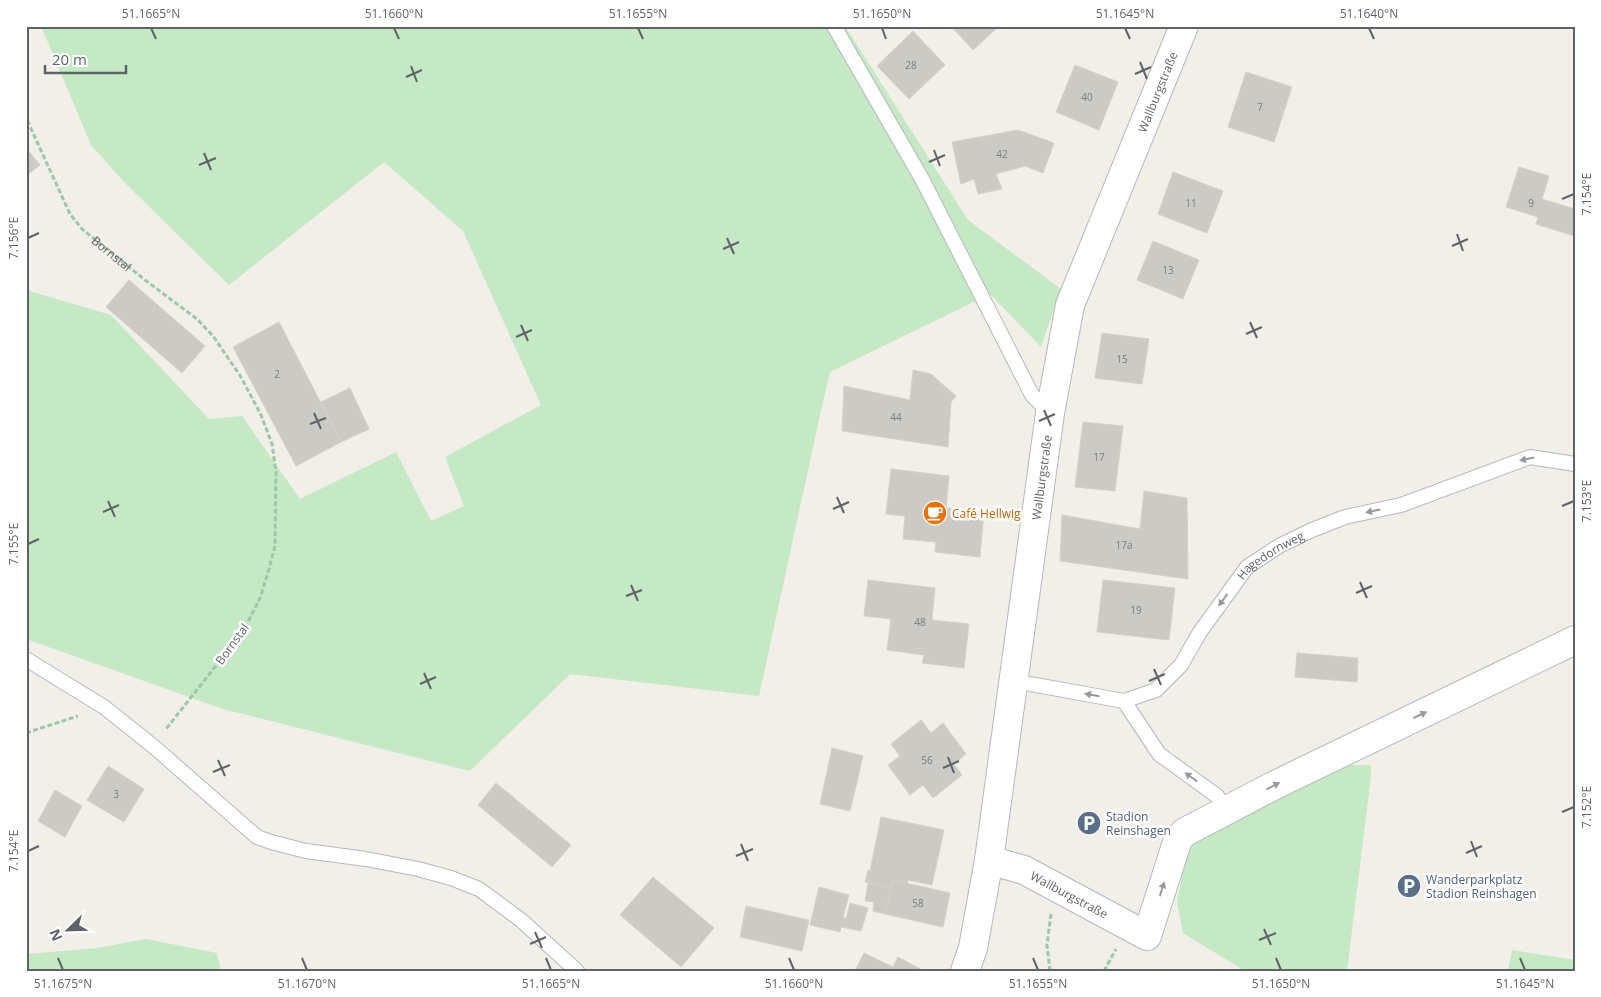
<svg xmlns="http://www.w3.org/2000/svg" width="1601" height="997" font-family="'Open Sans',sans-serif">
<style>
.green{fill:#c5e8c5}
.building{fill:#cccac5;stroke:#d6d1c6}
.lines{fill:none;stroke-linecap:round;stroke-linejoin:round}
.lane-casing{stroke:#b5b8bc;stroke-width:16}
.street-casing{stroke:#b5b8bc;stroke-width:30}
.path{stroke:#9cc7a9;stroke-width:3;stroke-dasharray:5 2.5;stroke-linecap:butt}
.lane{stroke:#fff;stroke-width:14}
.street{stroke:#fff;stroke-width:28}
.oneway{fill:#979a9d}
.ticks{fill:none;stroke:#5f6368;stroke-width:2}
.labels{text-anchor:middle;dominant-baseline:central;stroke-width:5;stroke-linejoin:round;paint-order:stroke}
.number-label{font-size:10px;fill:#7a7d7f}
.street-label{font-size:12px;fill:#5f6368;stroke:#fff}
.food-label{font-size:12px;fill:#c56008;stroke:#fff;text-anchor:start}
.service-label{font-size:12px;fill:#4e5e75;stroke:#fff;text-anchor:start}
.neatline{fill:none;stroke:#5f6368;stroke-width:2}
.ticks-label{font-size:12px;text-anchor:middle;fill:#5f6368}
</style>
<rect width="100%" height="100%" fill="#f1efe8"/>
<!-- green -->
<g class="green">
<polygon points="41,26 845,26 968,220 1061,289 1041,347 990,294 830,372 820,415 759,696 570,674 470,771 223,709 26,639 26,290 111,315 209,419 242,416 300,499 396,452 431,521 464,506 445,457 541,405 463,231 384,162 229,285 124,182 91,145"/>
<polygon points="1345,765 1371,765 1371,776 1347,971 1245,971 1183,933 1177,901 1189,844"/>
<polygon points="146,939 217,953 221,971 26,971 26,954 97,948"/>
<polygon points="1512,950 1575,960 1575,971 1508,971"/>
</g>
<!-- building -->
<g class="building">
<polygon points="951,26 999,26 973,50"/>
<polygon points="913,31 945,65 909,99 877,66"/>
<polygon points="1075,65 1118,82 1099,130 1056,112"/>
<polygon points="1246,72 1292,87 1274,142 1228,127"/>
<polygon points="1018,130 1054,143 1043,173 1025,166 996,174 1002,189 978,194 974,179 961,184 952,142"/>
<polygon points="26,148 40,165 26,176"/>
<polygon points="1519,167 1549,176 1542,199 1575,209 1574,236 1536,224 1538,217 1506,207"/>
<polygon points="1173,172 1223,191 1207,233 1158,214"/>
<polygon points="1153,241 1199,260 1183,299 1137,280"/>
<polygon points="129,280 205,346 182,373 106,307"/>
<polygon points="279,322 341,442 296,466 233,347"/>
<polygon points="1102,333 1149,339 1142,384 1095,378"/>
<polygon points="913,370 931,374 956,396 951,402 948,447 842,431 844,386 910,400"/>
<polygon points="350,388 369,429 341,442 321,402"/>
<polygon points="1083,422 1123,426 1115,491 1075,487"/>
<polygon points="891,469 949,476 946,508 984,512 980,557 935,552 936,542 903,539 905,516 886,514"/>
<polygon points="1144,491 1187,498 1188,579 1060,561 1062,515 1140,529"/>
<polygon points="868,580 935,588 932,620 969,624 964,668 922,663 924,655 887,650 891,619 864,616"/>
<polygon points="1103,580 1175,588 1169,640 1097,632"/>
<polygon points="1297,653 1358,658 1357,682 1295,677"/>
<polygon points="921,720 931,733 943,723 966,754 954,764 962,775 933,798 923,785 910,795 888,765 900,756 891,744"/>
<polygon points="832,748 863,756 850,811 820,804"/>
<polygon points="108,766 144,789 124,822 87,800"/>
<polygon points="496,783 571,845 552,867 478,805"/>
<polygon points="55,790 82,806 65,837 38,821"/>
<polygon points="881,817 944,830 932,885 908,880 907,883 893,880 891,888 865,882 868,870 870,871"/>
<polygon points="653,877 714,928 681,967 620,915"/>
<polygon points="893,880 950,893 943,927 885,914"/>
<polygon points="868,883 891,888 885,914 873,911 874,902 865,901"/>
<polygon points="819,887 849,895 843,917 846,919 850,903 868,908 861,931 841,927 840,932 810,925"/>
<polygon points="746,906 809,920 802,951 740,937"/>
<polygon points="864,953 893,967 898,957 924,971 855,971"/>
</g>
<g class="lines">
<!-- lane casing -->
<g class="lane-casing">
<g id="lane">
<polyline points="834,26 922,179 1032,395 1050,413"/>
<polyline points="26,659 104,707 153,746 257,837 271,842 306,851 366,859 418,869 451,878 479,889 522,921 577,971"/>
<path id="s2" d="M 1014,681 L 1124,701 L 1156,690 L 1181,665 L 1200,632 L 1247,567 L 1279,546 L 1312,530 L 1345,517 L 1401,505 L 1530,457 L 1575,464"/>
<polyline points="1124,701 1159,754 1217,796 1227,810"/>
</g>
</g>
<!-- street casing -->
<g class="street-casing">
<g id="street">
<path id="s3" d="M 989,860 L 1024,870 L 1147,936 L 1178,839 L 1185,832 L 1273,786 L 1575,640"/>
<path id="s4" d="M 965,971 L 973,948 L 989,860 L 1050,413 L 1070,305 L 1184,26"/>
</g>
</g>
<!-- path -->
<g class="path">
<path id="s1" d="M 26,113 L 28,122 L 70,214 L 82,229 L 145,280 L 197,319 L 213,336 L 241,377 L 261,415 L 272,444 L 276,472 L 275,546 L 269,569 L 260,598 L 247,624 L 229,649 L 166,729"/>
<polyline points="26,733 78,716"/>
<polyline points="1050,971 1047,945 1051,914"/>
<polyline points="1104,971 1116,949"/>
</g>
<!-- lane -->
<use href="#lane" class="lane"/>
<!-- street -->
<use href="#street" class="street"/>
</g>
<!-- one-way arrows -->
<defs><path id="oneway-solid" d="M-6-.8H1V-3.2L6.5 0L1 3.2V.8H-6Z" transform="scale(1.25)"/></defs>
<g class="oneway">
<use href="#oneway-solid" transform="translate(1527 459) rotate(168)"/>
<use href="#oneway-solid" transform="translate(1373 511) rotate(168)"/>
<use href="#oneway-solid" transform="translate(1223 600) rotate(126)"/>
<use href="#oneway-solid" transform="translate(1092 695) rotate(-170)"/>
<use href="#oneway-solid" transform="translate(1420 715) rotate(-25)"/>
<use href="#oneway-solid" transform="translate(1191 777) rotate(-144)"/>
<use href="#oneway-solid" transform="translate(1273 786) rotate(-27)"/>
<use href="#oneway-solid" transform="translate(1162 889) rotate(-73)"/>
</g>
<!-- ticks -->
<path class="ticks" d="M 151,28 L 156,39M 394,28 L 399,39M 638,28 L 643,39M 882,28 L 886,39M 1125,28 L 1130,39M 1369,28 L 1374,39M 1140,62 L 1147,79M 411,66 L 417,82M 1135,74 L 1151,67M 406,77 L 422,70M 934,150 L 940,166M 204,153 L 211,170M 929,162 L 945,155M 199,165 L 216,158M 1562,199 L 1574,194M 1457,234 L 1463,251M 28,238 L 39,233M 727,238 L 734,254M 1452,246 L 1468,239M 723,249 L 739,242M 1250,322 L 1257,338M 521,325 L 528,341M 1246,334 L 1262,327M 516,337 L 532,330M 1044,410 L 1051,426M 314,413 L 321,429M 1039,421 L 1055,414M 310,424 L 326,418M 837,497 L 844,513M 108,501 L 115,517M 1562,506 L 1574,501M 833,509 L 849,502M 103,512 L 119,505M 28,544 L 39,539M 1360,582 L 1367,598M 631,585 L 638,601M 1356,593 L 1372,586M 626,596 L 642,590M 1154,669 L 1161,685M 424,673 L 431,689M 1149,681 L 1165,674M 420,684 L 436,677M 948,757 L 954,773M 218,760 L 225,776M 943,768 L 959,761M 213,772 L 230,765M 1562,812 L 1574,807M 1471,841 L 1477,857M 741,844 L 748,861M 28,851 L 39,846M 1466,853 L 1482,846M 736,856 L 753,849M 1264,929 L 1271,945M 535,932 L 542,948M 1259,940 L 1276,933M 530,944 L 546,937M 58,958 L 63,970M 302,958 L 307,970M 546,958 L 551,970M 789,958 L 794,970M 1033,958 L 1038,970M 1276,958 L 1281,970M 1520,958 L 1525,970"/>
<!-- icons -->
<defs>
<g id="cafe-disc" transform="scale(1.25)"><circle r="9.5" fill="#e8710a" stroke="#fff"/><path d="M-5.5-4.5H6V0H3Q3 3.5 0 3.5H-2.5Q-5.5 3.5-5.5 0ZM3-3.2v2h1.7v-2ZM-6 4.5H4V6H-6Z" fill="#fff"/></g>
<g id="parking-disc" transform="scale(1.25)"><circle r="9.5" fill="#5c6f8a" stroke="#fff"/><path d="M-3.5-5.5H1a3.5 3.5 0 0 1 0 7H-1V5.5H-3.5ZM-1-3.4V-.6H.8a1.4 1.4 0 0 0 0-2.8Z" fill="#fff"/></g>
</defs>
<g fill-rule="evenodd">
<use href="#cafe-disc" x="935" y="513"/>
<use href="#parking-disc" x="1089" y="823"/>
<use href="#parking-disc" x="1409" y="886"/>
</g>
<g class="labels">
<!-- number labels -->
<g class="number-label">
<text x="911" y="65">28</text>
<text x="1087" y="97">40</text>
<text x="1260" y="107">7</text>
<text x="1002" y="154">42</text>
<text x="1191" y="203">11</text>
<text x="1531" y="203">9</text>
<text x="1168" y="270">13</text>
<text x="1122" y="359">15</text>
<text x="277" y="374">2</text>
<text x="896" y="417">44</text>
<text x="1099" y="457">17</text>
<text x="1124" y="545">17a</text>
<text x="1136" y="610">19</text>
<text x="920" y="622">48</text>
<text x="927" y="760">56</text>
<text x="116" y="794">3</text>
<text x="918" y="903">58</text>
</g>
<!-- street labels -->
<g class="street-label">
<text stroke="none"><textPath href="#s4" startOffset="905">Wallburgstraße</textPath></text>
<text stroke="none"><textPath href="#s1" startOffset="168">Bornstal</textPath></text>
<text stroke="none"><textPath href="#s4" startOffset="500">Wallburgstraße</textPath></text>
<text stroke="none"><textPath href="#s2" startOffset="325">Hagedornweg</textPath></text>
<text transform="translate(232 644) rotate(-54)">Bornstal</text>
<text stroke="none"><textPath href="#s3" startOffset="88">Wallburgstraße</textPath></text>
</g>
<!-- food labels -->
<g class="food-label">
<text x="952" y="513">Café Hellwig</text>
</g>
<!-- service labels -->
<g class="service-label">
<text x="1106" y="816">Stadion<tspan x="1106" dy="14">Reinshagen</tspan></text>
<text x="1426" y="879">Wanderparkplatz<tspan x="1426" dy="14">Stadion Reinshagen</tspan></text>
</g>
</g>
<!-- border -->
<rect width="1601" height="997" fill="none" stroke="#ffffff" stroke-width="55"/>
<!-- north arrow -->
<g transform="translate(68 930) rotate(247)" stroke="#ffffff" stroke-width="4" paint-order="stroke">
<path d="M0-4L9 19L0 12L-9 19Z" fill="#5f6368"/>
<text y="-8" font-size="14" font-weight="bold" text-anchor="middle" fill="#5f6368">N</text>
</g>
<!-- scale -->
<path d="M45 65v8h81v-8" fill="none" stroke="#5f6368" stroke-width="2.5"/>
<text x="52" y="65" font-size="15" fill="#5f6368" stroke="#ffffff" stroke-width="4" paint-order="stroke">20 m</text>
<rect x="28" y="28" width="1546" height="942" class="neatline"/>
<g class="ticks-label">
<text x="151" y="18">51.1665°N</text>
<text x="394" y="18">51.1660°N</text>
<text x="638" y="18">51.1655°N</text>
<text x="882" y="18">51.1650°N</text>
<text x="1125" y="18">51.1645°N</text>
<text x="1369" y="18">51.1640°N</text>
<text transform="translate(1587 194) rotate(-90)" y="4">7.154°E</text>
<text transform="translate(14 238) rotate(-90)" y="4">7.156°E</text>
<text transform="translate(1587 501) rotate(-90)" y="4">7.153°E</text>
<text transform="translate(14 544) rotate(-90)" y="4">7.155°E</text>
<text transform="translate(1587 807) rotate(-90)" y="4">7.152°E</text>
<text transform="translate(14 851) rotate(-90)" y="4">7.154°E</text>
<text x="63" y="988">51.1675°N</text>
<text x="307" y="988">51.1670°N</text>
<text x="551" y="988">51.1665°N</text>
<text x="794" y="988">51.1660°N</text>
<text x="1038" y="988">51.1655°N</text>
<text x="1281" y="988">51.1650°N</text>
<text x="1525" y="988">51.1645°N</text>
</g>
</svg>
